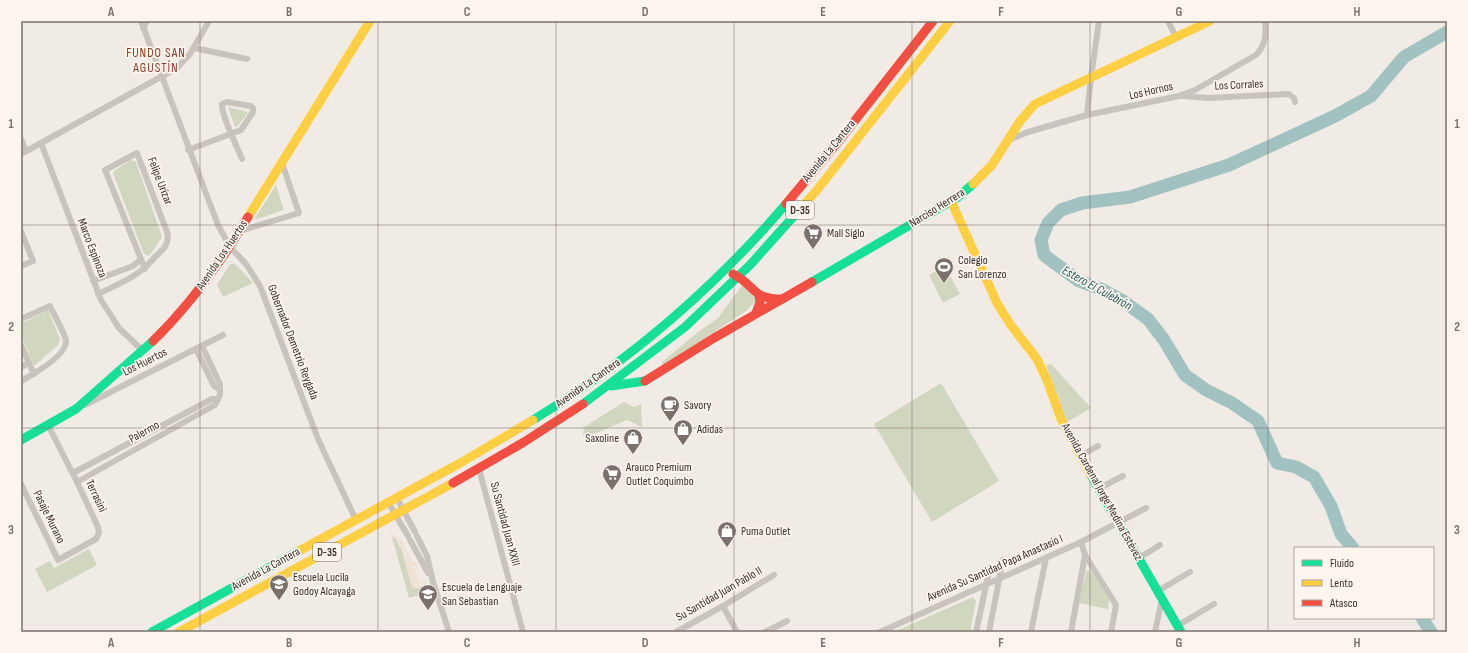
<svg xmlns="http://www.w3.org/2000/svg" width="1468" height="653" font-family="'Sofia Sans Condensed',sans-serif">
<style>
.green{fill:#d1d6bf}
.plaza{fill:#eee3d5}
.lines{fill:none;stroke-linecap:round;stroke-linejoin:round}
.river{stroke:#a1c2c1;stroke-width:13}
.street{stroke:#c9c3be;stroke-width:6}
.fast{stroke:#16e098;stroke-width:9}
.slow{stroke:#ffcf43;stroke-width:9}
.jam{stroke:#f24e42;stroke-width:9}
.grid{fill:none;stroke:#7a716c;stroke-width:1;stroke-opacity:0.55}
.labels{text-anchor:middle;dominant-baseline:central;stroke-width:3.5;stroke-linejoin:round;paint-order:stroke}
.shield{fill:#fbf5ee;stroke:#756b66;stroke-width:1}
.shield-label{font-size:11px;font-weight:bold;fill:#3b302b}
.street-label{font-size:12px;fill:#3b302b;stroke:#fbf5ee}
.poi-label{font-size:12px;fill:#3b302b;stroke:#fbf5ee;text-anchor:start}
.neighbourhood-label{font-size:13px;letter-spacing:1px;fill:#8c3b22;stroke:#fbf5ee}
.water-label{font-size:13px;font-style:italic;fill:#1f5a5e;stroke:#fbf5ee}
.neatline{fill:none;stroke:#7a716c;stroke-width:1.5}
.grid-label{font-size:13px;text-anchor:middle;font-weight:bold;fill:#7a716c}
</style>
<rect width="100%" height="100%" fill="#f0ebe5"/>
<!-- green -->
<g class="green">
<polygon points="228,107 248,112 238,126 235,127"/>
<polygon points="131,160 136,162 162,237 149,256 144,254 113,173 114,171"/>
<polygon points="276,185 284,210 254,220"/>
<polygon points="230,264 235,264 253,283 223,297 217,285"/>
<polygon points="945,266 960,294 943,303 929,275"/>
<polygon points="743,284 757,300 746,311 663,366 662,362 697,333 718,318"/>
<polygon points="48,310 60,339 58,345 34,366 21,335 21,324"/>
<polygon points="1051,364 1091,408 1067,422 1046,365"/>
<polygon points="941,383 999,481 932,522 874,424"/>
<polygon points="624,402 634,407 641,404 642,427 627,420 587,437 583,435 584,427"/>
<polygon points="392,537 394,537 401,548 415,588 427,587 429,592 409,598"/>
<polygon points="89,549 97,565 47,592 35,569 50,561 54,568"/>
<polygon points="1088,570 1091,571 1109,599 1108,609 1079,603 1086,571"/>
<polygon points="973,597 976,601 970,632 894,632"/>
</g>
<!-- plaza -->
<polygon class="plaza" points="390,532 401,539 406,545 404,545 412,562 415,562 418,567 415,566 414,566 420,582 426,581 427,587 415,588 412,587 401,548 394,537 391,537"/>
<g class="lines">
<!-- river -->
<g class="river">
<polyline points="1353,548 1341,534 1331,506 1314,477 1296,467 1277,463 1258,421 1232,403 1206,390 1185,375 1164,340 1148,319 1123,301 1101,289 1079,281 1044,255 1041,240 1048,223 1061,210 1082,203 1130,197 1229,165 1335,116 1371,96 1404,57 1447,32"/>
<polyline points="1422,618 1431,632"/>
</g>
<!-- street -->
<g class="street">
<polyline points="141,21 218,225 230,247 246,264 260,286 318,439 356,520"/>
<polyline points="1168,21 1176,37"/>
<polyline points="143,28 147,21"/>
<polyline points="194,48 247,59"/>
<polyline points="1182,96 1208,98 1289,94 1294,98 1295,102"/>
<polyline points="1087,115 1091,77 1099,21"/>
<polyline points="21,139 26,151"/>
<path d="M 1009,140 L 1028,132 L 1087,115 L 1179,96 L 1195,90 L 1256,55 C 1266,45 1266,34 1265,21"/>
<polyline points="41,143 101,300 119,328 142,350"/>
<path d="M 188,150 L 241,130 L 253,112 L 253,108 L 251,106 L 227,102 L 222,104 C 220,112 238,149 242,159"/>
<polyline points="21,154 177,68 190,54 209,21"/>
<polyline points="21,231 33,261 21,266"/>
<polyline points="240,231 299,213 282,163"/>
<polyline points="93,281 133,266 140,260"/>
<path d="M 98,294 C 123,282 138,277 156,256 C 164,249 170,243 167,232 L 137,153 L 105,170 L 145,269"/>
<path d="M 21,319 L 50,306 C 54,315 64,332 66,340 C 68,355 32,375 21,381"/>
<polyline points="21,345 34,374"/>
<polyline points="196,349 214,386 219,389"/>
<polyline points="21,367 29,363"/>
<polyline points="85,405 223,335"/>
<polyline points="1080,456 1098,446"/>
<polyline points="479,469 523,632"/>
<polyline points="73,473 212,399 218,399"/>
<polyline points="77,482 215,405 220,395 220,384 202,346"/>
<polyline points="21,484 58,560 96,539 99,533 98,527 77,482 48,425"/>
<polyline points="1098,489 1123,476"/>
<polyline points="397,498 415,532"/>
<polyline points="388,502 408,536"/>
<polyline points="417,536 427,556 433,582 449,632"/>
<polyline points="410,540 428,573"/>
<polyline points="1081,542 1085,555 1116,605 1111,632"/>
<polyline points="1139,558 1160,545"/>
<polyline points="1158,591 1190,572"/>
<polyline points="723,606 737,632"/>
<polyline points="1177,626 1214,604"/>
<polyline points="676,632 723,606 774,575"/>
<polyline points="765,632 787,621"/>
<polyline points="880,632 1081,542 1146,508"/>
<polyline points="976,632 990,567"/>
<polyline points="989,632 1003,560"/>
<polyline points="1031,632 1046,558"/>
<polyline points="1071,632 1085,555"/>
<polyline points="1155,632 1162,599"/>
</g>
<!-- fast -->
<g class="fast">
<polyline points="812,282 958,197 973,184"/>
<polyline points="611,386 645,381"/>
<polyline points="583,404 685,327 750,265 802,207"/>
<path d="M 533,420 C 628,362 714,288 786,204"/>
<polyline points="21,440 76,409 153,341"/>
<polyline points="1091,475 1181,632"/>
<polyline points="152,632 299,551"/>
</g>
<!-- slow -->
<g class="slow">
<polyline points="973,184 992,165 1020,121 1035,104 1210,21"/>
<polyline points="951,201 997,303 1010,324 1037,359 1047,380 1061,419 1091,475"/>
<polyline points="802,207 817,190 950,21"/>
<polyline points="248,217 370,21"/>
<polyline points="299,551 462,462 533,420"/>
<polyline points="179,632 453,483"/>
</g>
<!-- jam -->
<g class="jam">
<polyline points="786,204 842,137 933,21"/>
<path d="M 733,274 C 756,285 750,299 782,299"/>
<polyline points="756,313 760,302 759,296"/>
<path d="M 153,341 C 191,304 221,262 248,217"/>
<polyline points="645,381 714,338 812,282"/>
<polyline points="453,483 524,442 583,404"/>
</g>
</g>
<!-- grid -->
<path class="grid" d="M 200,21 L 200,632M 378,21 L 378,632M 556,21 L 556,632M 734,21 L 734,632M 912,21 L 912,632M 1090,21 L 1090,632M 1268,21 L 1268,632M 21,225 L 1447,225M 21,428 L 1447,428"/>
<!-- icons -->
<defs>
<g id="supermarket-pin" transform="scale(1)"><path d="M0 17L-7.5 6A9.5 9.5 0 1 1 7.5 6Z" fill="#7a716c" stroke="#fbf5ee"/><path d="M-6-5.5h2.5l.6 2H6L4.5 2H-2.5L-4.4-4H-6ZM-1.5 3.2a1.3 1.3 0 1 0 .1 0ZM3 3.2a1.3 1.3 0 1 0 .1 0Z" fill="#fff"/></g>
<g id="stadium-pin" transform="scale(1)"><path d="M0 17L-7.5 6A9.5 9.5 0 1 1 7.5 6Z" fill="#7a716c" stroke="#fbf5ee"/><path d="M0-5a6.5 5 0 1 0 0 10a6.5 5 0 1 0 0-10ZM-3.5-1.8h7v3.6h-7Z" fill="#fff"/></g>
<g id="cafe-pin" transform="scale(1)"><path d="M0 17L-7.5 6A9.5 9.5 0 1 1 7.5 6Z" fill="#7a716c" stroke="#fbf5ee"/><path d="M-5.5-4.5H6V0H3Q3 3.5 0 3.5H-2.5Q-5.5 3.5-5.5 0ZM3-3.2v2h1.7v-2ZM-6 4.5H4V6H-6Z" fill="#fff"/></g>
<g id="shop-pin" transform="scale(1)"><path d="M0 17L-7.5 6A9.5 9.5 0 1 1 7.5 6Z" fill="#7a716c" stroke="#fbf5ee"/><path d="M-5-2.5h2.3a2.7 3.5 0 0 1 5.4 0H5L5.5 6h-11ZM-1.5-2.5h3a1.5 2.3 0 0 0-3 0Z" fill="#fff"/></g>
<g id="school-pin" transform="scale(1)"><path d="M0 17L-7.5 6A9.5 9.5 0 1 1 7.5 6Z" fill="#7a716c" stroke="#fbf5ee"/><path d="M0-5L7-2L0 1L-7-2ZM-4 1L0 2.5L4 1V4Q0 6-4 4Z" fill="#fff"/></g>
</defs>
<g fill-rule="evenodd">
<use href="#supermarket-pin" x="813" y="233"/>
<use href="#stadium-pin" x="944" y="267"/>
<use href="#cafe-pin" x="670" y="405"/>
<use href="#shop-pin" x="683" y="429"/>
<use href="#shop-pin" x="633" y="438"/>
<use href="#supermarket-pin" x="612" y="474"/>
<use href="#shop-pin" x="727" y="531"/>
<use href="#school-pin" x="279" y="584"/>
<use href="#school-pin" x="428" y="594"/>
</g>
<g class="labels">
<!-- shield labels -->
<g class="shield">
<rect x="786" y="201" width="28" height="18" rx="3"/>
<rect x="313" y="543" width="28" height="18" rx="3"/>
</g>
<g class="shield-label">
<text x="800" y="210">D-35</text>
<text x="327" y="552">D-35</text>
</g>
<!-- street labels -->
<g class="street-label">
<text transform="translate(1239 85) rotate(-3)">Los Corrales</text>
<text transform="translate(1151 91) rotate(-13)">Los Hornos</text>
<text transform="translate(829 151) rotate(-51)">Avenida La Cantera</text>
<text transform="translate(160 181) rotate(69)">Felipe Urízar</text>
<text transform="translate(937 208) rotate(-32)">Narciso Herrera</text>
<text transform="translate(92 248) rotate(69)">Marco Espinoza</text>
<text transform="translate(222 255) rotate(-56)">Avenida Los Huertos</text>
<text transform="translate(293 342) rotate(69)">Gobernador Demetrio Reygada</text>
<text transform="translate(145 362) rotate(-27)">Los Huertos</text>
<text transform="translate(588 383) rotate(-35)">Avenida La Cantera</text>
<text transform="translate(144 432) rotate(-29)">Palermo</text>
<text transform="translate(1102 492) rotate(61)">Avenida Cardenal Jorge Medina Estévez</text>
<text transform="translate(96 496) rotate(65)">Terrasini</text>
<text transform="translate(49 517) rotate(64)">Pasaje Murano</text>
<text transform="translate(505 524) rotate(75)">Su Santidad Juan XXIII</text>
<text transform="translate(995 568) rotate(-24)">Avenida Su Santidad Papa Anastasio I</text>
<text transform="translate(266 569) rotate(-29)">Avenida La Cantera</text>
<text transform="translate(719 594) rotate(-30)">Su Santidad Juan Pablo II</text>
</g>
<!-- poi labels -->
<g class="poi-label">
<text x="827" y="233">Mall Siglo</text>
<text x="958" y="260">Colegio<tspan x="958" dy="14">San Lorenzo</tspan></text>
<text x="684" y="405">Savory</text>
<text x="697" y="429">Adidas</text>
<text x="619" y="438" text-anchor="end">Saxoline</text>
<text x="626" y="467">Arauco Premium<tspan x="626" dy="14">Outlet Coquimbo</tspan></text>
<text x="741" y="531">Puma Outlet</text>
<text x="293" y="577">Escuela Lucila<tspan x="293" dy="14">Godoy Alcayaga</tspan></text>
<text x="442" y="587">Escuela de Lenguaje<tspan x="442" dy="14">San Sebastian</tspan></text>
</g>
<!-- neighbourhood labels -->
<g class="neighbourhood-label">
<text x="156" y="53">FUNDO SAN<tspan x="156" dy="15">AGUSTÍN</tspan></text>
</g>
<!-- water labels -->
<g class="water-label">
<text transform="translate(1097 288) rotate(29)">Estero El Culebrón</text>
</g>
</g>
<!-- border -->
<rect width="1468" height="653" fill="none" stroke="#fbf5ee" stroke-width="44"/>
<!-- legend -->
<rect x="1294" y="547" width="140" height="72" fill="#fbf5ee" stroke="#aea6a0"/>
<rect x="1302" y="560" width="20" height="6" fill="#16e098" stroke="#aea6a0"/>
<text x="1330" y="567" font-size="12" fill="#3b302b">Fluido</text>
<rect x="1302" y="580" width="20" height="6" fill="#ffcf43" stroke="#aea6a0"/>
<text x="1330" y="587" font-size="12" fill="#3b302b">Lento</text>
<rect x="1302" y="600" width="20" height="6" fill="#f24e42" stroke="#aea6a0"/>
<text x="1330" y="607" font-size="12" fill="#3b302b">Atasco</text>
<rect x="22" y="22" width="1424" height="609" class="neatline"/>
<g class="grid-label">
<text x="111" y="16">A</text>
<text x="289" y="16">B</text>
<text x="467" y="16">C</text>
<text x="645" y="16">D</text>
<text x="823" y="16">E</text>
<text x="1001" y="16">F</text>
<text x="1179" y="16">G</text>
<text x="1357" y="16">H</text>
<text x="11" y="128">1</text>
<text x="1457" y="128">1</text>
<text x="11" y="331">2</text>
<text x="1457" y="331">2</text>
<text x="11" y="534">3</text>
<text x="1457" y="534">3</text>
<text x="111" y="647">A</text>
<text x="289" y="647">B</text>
<text x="467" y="647">C</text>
<text x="645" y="647">D</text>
<text x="823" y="647">E</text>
<text x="1001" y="647">F</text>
<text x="1179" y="647">G</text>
<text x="1357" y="647">H</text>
</g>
</svg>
